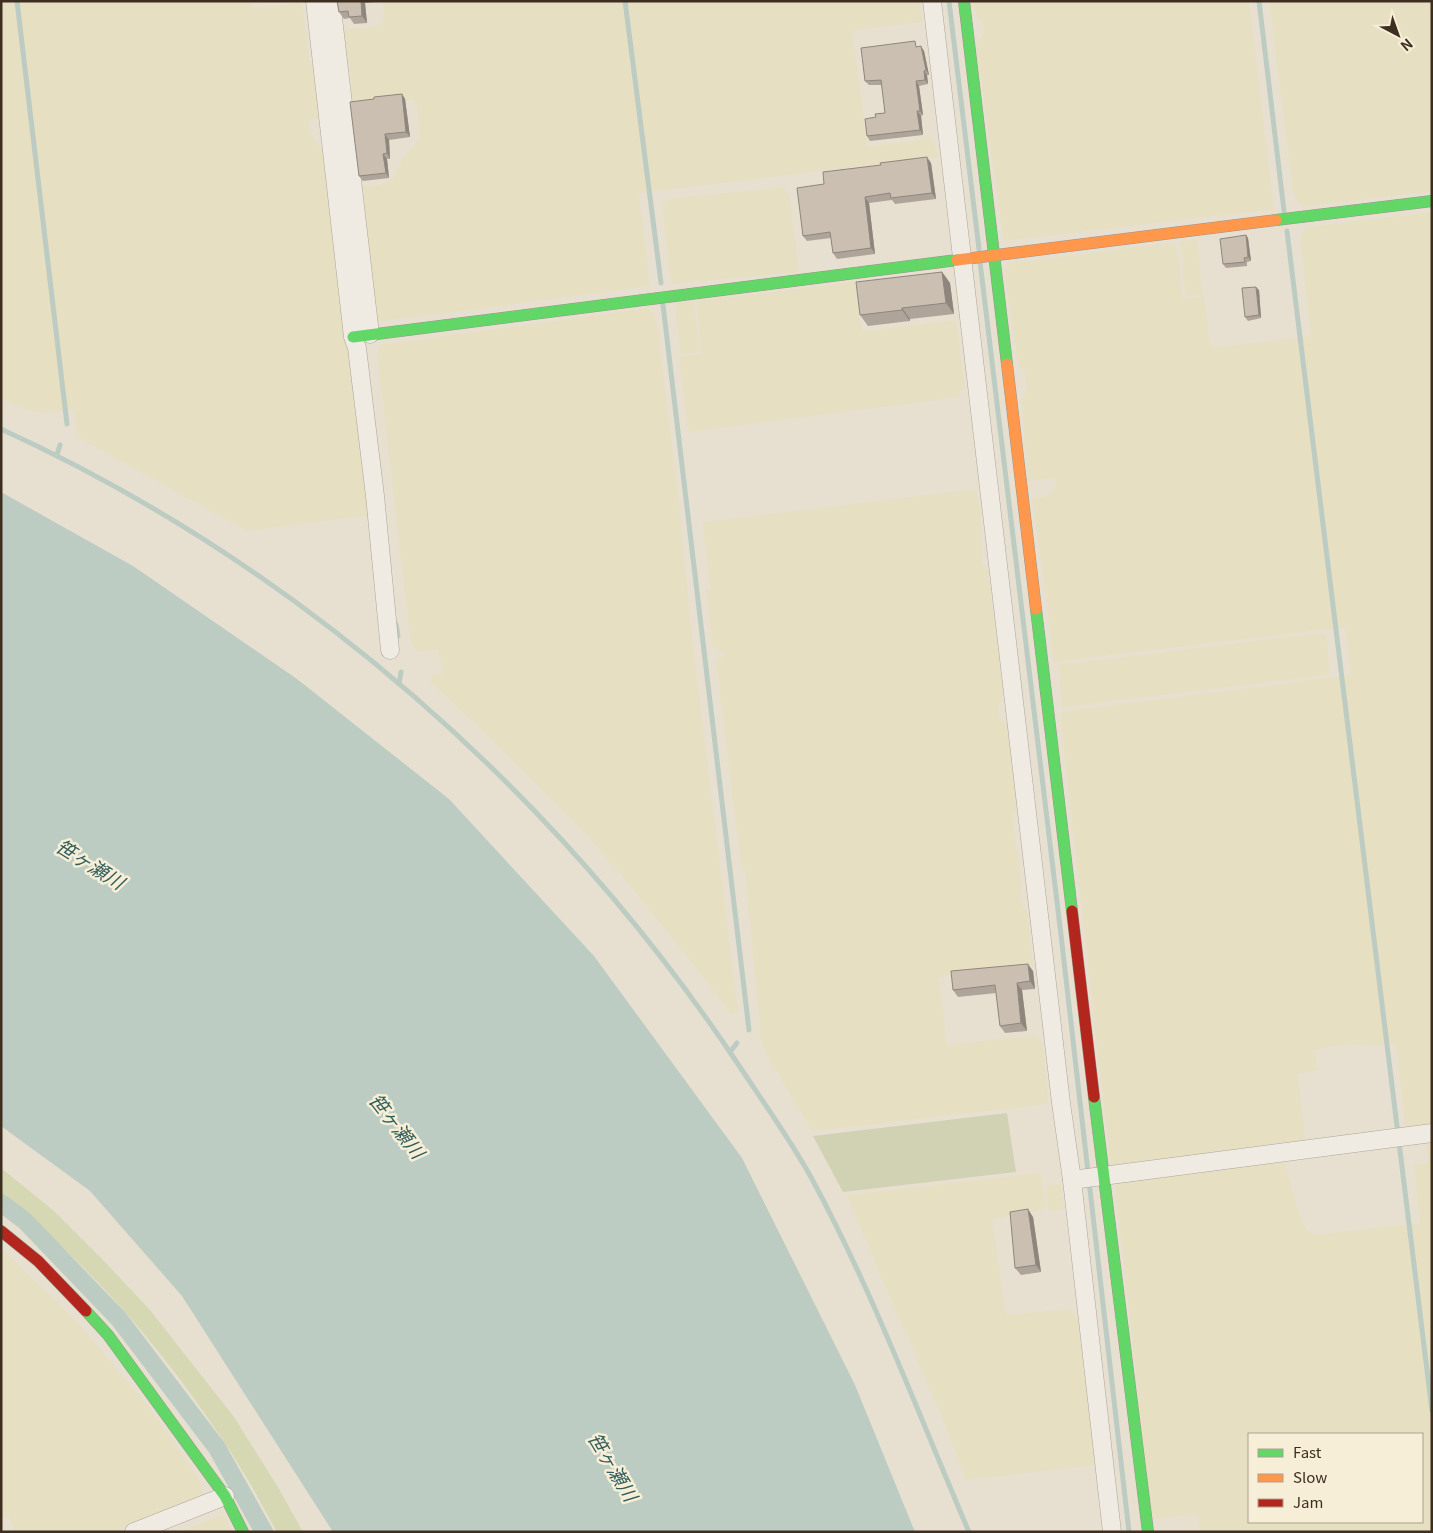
<svg xmlns="http://www.w3.org/2000/svg" width="1433" height="1533" font-family="Georgia,'Noto Sans JP',serif">
<style>
.farmland{fill:#e6dfc2;fill-rule:evenodd}
.green{fill:#d6d7b3}
.cemetery{fill:#d1d1b3}
.water{fill:#bcccc2}
.lines{fill:none;stroke-linecap:round;stroke-linejoin:round}
.stream{stroke:#bcccc2;stroke-width:5}
.canal{stroke:#bcccc2;stroke-width:18}
.street-casing{stroke:#ada599;stroke-width:19}
.fast-casing{stroke:#9c958a;stroke-width:12}
.slow-casing{stroke:#9c958a;stroke-width:12}
.jam-casing{stroke:#9c958a;stroke-width:12}
.street{stroke:#efebe3;stroke-width:18}
.fast{stroke:#63d668;stroke-width:11}
.slow{stroke:#ff974d;stroke-width:11}
.jam{stroke:#b3261e;stroke-width:11}
.wall{fill:#afa499}
.shaded-wall{fill:#8e867d}
.building{fill:#cbbfb2;stroke:#8e867d}
.labels{text-anchor:middle;dominant-baseline:central;stroke-width:5;stroke-linejoin:round;paint-order:stroke}
.water-label{font-size:19px;font-style:italic;fill:#2f5d5a;stroke:#f7eed8}
</style>
<rect width="100%" height="100%" fill="#e7e0d1"/>
<!-- farmland -->
<g class="farmland">
<polygon points="1,1 250,1 254,8 302,3 309,58 317,73 322,118 308,121 309,131 326,156 343,317 342,323 343,330 350,342 372,515 247,531 81,439 77,435 74,410 44,413 31,411 1,399"/>
<polygon points="383,1 920,1 923,22 852,30 868,147 931,138 939,157 639,193 650,286 376,322 359,187 385,184 393,179 404,157 420,138 417,105 414,100 353,104 350,70 348,58 343,55 340,30 379,26 384,19"/>
<polygon points="971,1 1249,1 1274,209 1004,241 976,44 985,32 982,23 978,18"/>
<polygon points="1269,1 1432,1 1432,191 1303,207 1297,200 1293,191"/>
<polygon points="782,187 790,196 799,272 671,284 662,209 663,203 669,199"/>
<polygon points="1432,212 1432,1127 1406,1128 1396,1043 1374,1046 1347,1044 1314,1050 1318,1070 1297,1074 1306,1139 1304,1142 1111,1168 1060,714 1067,711 1351,675 1345,627 1053,662 1047,600 1048,596 1045,590 1032,499 1048,496 1050,491 1057,486 1055,478 1028,481 1021,398 1027,393 1024,368 1019,368 1004,271 1012,263 1172,243 1175,246 1178,252 1182,297 1186,299 1204,296 1211,348 1311,336 1300,238 1306,227"/>
<polygon points="1197,239 1203,294 1186,297 1180,242"/>
<polygon points="855,282 862,331 956,320 965,388 959,392 960,397 688,432 679,356 701,354 697,301"/>
<polygon points="694,301 699,352 680,354 675,303"/>
<polygon points="648,308 654,315 657,325 678,493 692,639 738,1011 735,1014 731,1014 705,979 628,883 593,842 513,760 430,681 431,677 435,674 443,673 438,649 418,652 411,645 377,353 380,345"/>
<polygon points="976,489 981,510 981,564 987,565 1003,691 1002,700 998,708 998,714 1001,720 1007,723 1018,809 1012,815 1022,888 1020,894 1022,905 1027,911 1033,966 939,977 947,1045 1036,1035 1043,1044 1048,1104 812,1131 766,1053 761,1041 745,870 741,865 716,660 725,656 724,652 720,651 713,647 706,589 710,589 703,522"/>
<polygon points="1311,634 1326,635 1330,669 1328,675 1062,707 1059,665"/>
<path d="M 1432,1142 L 1432,1532 L 1200,1532 L 1197,1515 L 1152,1519 L 1115,1187 L 1119,1180 L 1282,1160 L 1285,1165 L 1299,1214 L 1306,1229 L 1314,1235 L 1420,1223 L 1414,1165 L 1428,1163 L 1426,1143 ZM 1249,1434 L 1422,1434 L 1422,1522 L 1249,1522 Z"/>
<polygon points="1041,1173 1045,1209 992,1220 1006,1315 1071,1309 1074,1314 1080,1315 1097,1465 966,1480 939,1409 937,1406 919,1365 917,1355 899,1319 847,1195"/>
<polygon points="1061,1184 1064,1209 1048,1211 1045,1186"/>
<polygon points="1,1248 76,1321 150,1409 199,1479 204,1496 113,1532 15,1532 9,1516 1,1519"/>
<polygon points="223,1515 233,1532 180,1532"/>
</g>
<!-- green -->
<path class="green" d="M 1,1168 L 54,1211 L 102,1259 L 150,1310 L 234,1417 L 279,1489 L 303,1532 L 277,1532 C 264,1509 252,1485 237,1462 C 176,1365 93,1265 1,1195 Z"/>
<!-- cemetery -->
<polygon class="cemetery" points="1007,1113 1016,1172 843,1192 813,1136"/>
<!-- water -->
<polygon class="water" points="1,492 133,566 297,679 449,799 594,956 742,1158 855,1385 915,1532 333,1532 182,1296 90,1191 1,1126"/>
<g class="lines">
<!-- stream -->
<g class="stream">
<polyline points="17,1 67,424"/>
<polyline points="625,1 661,283"/>
<polyline points="949,1 979,249"/>
<polyline points="1259,1 1284,211"/>
<polyline points="1287,231 1432,1411"/>
<polyline points="980,262 1061,935 1129,1532"/>
<polyline points="663,305 749,1030"/>
<path d="M 1,429 C 300,566 556,792 738,1064 C 763,1102 790,1139 812,1179 C 873,1292 918,1413 969,1532"/>
<polyline points="57,455 60,445"/>
<polyline points="396,624 398,636"/>
<polyline points="399,684 401,672"/>
<polyline points="730,1052 737,1043"/>
</g>
<!-- canal -->
<polyline class="canal" points="1,1203 25,1221 119,1319 217,1448 264,1532"/>
<!-- street casing -->
<g class="street-casing">
<g id="street">
<polyline points="315,1 353,337 357,348 375,496 390,650"/>
<polyline points="331,1 370,334"/>
<polyline points="932,1 1061,1103 1072,1180 1112,1532"/>
<polyline points="1072,1180 1432,1133"/>
<polyline points="134,1532 225,1496"/>
</g>
</g>
<!-- fast casing -->
<g class="fast-casing">
<g id="fast">
<polyline points="964,1 1007,364"/>
<polyline points="1276,220 1432,201"/>
<polyline points="353,337 957,260"/>
<polyline points="1036,609 1072,911"/>
<polyline points="1094,1097 1148,1532"/>
<polyline points="86,1311 108,1335 225,1496 243,1532"/>
</g>
</g>
<!-- slow casing -->
<g class="slow-casing">
<g id="slow">
<polyline points="957,260 1276,220"/>
<polyline points="1007,364 1036,609"/>
</g>
</g>
<!-- jam casing -->
<g class="jam-casing">
<g id="jam">
<polyline points="1072,911 1094,1097"/>
<polyline points="1,1231 38,1261 86,1311"/>
</g>
</g>
<!-- street -->
<use href="#street" class="street"/>
<!-- fast -->
<use href="#fast" class="fast"/>
<!-- slow -->
<use href="#slow" class="slow"/>
<!-- jam -->
<use href="#jam" class="jam"/>
</g>
<!-- wall -->
<g class="wall">
<polygon points="260,1 283,1 261,2"/>
<polygon points="337,1 375,1 375,2 365,3 367,23 354,24 350,18 344,19 339,12"/>
<polygon points="919,46 924,51 929,75 927,75 928,84 919,86 923,115 921,116 923,135 870,141 867,136 876,117 885,113 882,85 869,85 865,81"/>
<polygon points="402,94 405,99 410,137 389,140 390,159 387,159 389,178 363,181 359,176 374,99"/>
<polygon points="931,163 936,199 895,204 892,200 869,203 875,254 837,259 833,253 831,238 807,241 803,236 824,184"/>
<polygon points="1246,235 1248,238 1251,261 1247,262 1247,266 1226,268 1223,264"/>
<polygon points="942,272 950,283 954,314 910,319 910,321 868,326 860,315"/>
<polygon points="1259,290 1261,318 1248,321 1245,317"/>
<polygon points="1033,971 1035,989 1022,990 1027,1031 1005,1033 1000,1026 996,993 958,997 953,990"/>
<polygon points="1033,1217 1041,1272 1021,1275 1015,1268"/>
</g>
<!-- shaded-wall -->
<g class="shaded-wall">
<polygon points="361,1 364,1 365,3 367,23 362,16"/>
<polygon points="921,46 924,51 929,75 926,70"/>
<polygon points="924,71 927,75 928,84 925,80"/>
<polygon points="916,81 919,86 923,115 920,111"/>
<polygon points="402,94 405,99 410,137 406,132"/>
<polygon points="917,111 921,116 923,135 920,130"/>
<polygon points="385,134 389,140 390,159 387,153"/>
<polygon points="383,154 387,159 389,178 386,173"/>
<polygon points="927,157 931,163 936,199 932,193"/>
<polygon points="865,197 869,203 875,254 871,248"/>
<polygon points="1246,235 1248,238 1251,261 1248,257"/>
<polygon points="942,272 950,283 954,314 946,303"/>
<polygon points="1256,287 1259,290 1261,318 1259,315"/>
<polygon points="902,308 910,319 910,321 902,310"/>
<polygon points="1028,964 1033,971 1035,989 1030,981"/>
<polygon points="1017,983 1022,990 1027,1031 1021,1023"/>
<polygon points="1028,1209 1033,1217 1041,1272 1036,1265"/>
</g>
<!-- building -->
<g class="building">
<polygon points="337,1 361,1 362,16 349,17 348,11 339,12"/>
<polygon points="915,41 916,47 921,46 926,70 924,71 925,80 916,81 920,111 917,111 920,130 867,136 865,119 876,117 875,114 885,113 881,80 865,81 861,48"/>
<polygon points="402,94 406,132 385,134 387,153 383,154 386,173 359,176 350,102 374,99 374,97"/>
<polygon points="927,157 932,193 891,198 890,193 865,197 871,248 833,253 830,232 803,236 797,188 824,184 823,172 881,165 880,163"/>
<polygon points="1246,235 1248,257 1244,258 1245,262 1223,264 1220,239"/>
<polygon points="942,272 946,303 902,308 902,310 860,315 856,282"/>
<polygon points="1256,287 1259,315 1245,317 1242,288"/>
<polygon points="1028,964 1030,981 1017,983 1021,1023 1000,1026 995,985 953,990 951,971"/>
<polygon points="1028,1209 1036,1265 1015,1268 1010,1212"/>
</g>
<g class="labels">
<!-- water labels -->
<g class="water-label">
<text transform="translate(91 863) rotate(32)">笹ヶ瀬川</text>
<text transform="translate(398 1125) rotate(52)">笹ヶ瀬川</text>
<text transform="translate(614 1466) rotate(59)">笹ヶ瀬川</text>
</g>
</g>
<!-- border -->
<rect width="1433" height="1533" fill="none" stroke="#3d2e20" stroke-width="5"/>
<!-- legend -->
<rect x="1248" y="1433" width="175" height="90" fill="#f7eed8" stroke="#ada18e"/>
<rect x="1258" y="1449" width="25" height="8" fill="#63d668" stroke="#ada18e"/>
<text x="1293" y="1458" font-size="15" fill="#3d2e20">Fast</text>
<rect x="1258" y="1474" width="25" height="8" fill="#ff974d" stroke="#ada18e"/>
<text x="1293" y="1483" font-size="15" fill="#3d2e20">Slow</text>
<rect x="1258" y="1499" width="25" height="8" fill="#b3261e" stroke="#ada18e"/>
<text x="1293" y="1508" font-size="15" fill="#3d2e20">Jam</text>
<!-- north arrow -->
<g transform="translate(1398 35) rotate(139)" stroke="#f7eed8" stroke-width="4" paint-order="stroke">
<path d="M0-4L9 19L0 12L-9 19Z" fill="#3d2e20"/>
<text y="-8" font-size="14" font-weight="bold" text-anchor="middle" fill="#3d2e20">N</text>
</g>
</svg>
